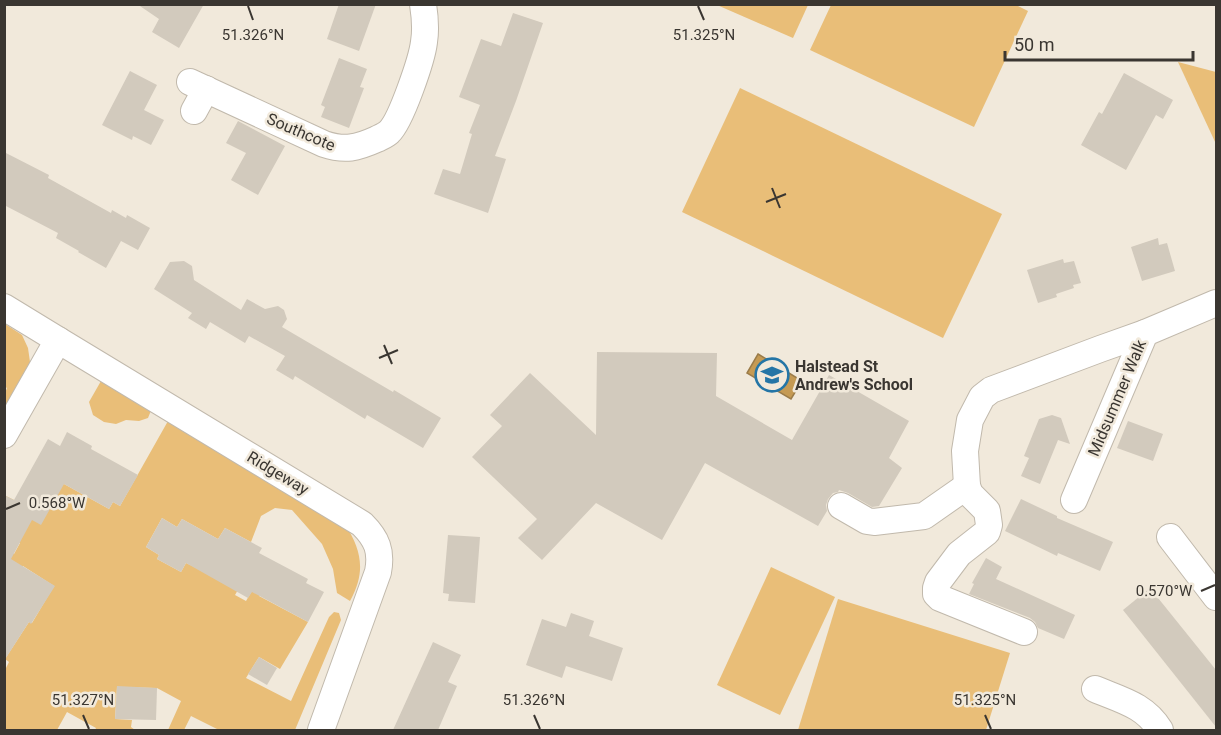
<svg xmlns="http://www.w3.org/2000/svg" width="1221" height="735" font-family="Roboto,sans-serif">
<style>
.green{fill:#e9be78}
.water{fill:#c59a53;stroke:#9b7c49;stroke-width:1.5}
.building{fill:#d2cabd}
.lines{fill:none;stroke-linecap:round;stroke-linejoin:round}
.minor-casing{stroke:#c1b9ac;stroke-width:28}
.minor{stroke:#fff;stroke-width:26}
.ticks{fill:none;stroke:#3a3631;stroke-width:2}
.labels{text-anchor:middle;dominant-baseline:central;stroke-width:5;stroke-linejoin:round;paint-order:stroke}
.street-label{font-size:16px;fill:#3a3631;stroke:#f1e9db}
.poi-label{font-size:16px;font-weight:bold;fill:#3a3631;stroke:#f1e9db;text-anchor:start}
.ticks-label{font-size:15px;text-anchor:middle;fill:#3a3631;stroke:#f1e9db;stroke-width:5;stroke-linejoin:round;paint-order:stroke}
</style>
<rect width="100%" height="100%" fill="#f1e9db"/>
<!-- green -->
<g class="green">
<polygon points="1014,4 1028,11 974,127 810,50 831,5"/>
<polygon points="717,5 808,5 793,38"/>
<polygon points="1178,62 1216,72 1216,144"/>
<polygon points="740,88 1002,214 943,338 682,212"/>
<polygon points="5,324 22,335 28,348 30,362 27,372 5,410 5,393 7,388 4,386"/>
<polygon points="101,381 152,408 148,418 139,421 126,420 116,424 104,422 93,415 89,402"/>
<path d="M 168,421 L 345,524 C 362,551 366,572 350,601 L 337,593 L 333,569 L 322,544 L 292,510 L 275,508 L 261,516 L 251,542 L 225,528 L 218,539 L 182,519 L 177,527 L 162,518 L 146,547 L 159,555 L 157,559 L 181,572 L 186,563 L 239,588 L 235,595 L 246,601 L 268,563 L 274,567 L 259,596 L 308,622 L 280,669 L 259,657 L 246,678 L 291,701 L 329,617 L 334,612 L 339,613 L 341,620 L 295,730 L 219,730 L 191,716 L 184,730 L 168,730 L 181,701 L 157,688 L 117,687 L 115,719 L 132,720 L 131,727 L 135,730 L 95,730 L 96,728 L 67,712 L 57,730 L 5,730 L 5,670 L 9,662 L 5,659 L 29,622 L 32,623 L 54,586 L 23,566 L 13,583 L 5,550 L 14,554 L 20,543 L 5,535 L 6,496 L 14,500 L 10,507 L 64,484 L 109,509 L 113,502 L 120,506 Z"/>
<polygon points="771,567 835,597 780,715 717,685"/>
<polygon points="838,599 1010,653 986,730 798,730"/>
</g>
<!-- water -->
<polygon class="water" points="758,354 802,381 791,399 747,373"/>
<!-- building -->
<g class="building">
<polygon points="137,4 204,4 179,48 152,32 159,19"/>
<polygon points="339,4 376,4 359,51 327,39"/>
<polygon points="513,13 543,23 516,101 495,156 506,159 488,213 434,194 443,169 460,174 472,134 469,133 480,105 459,97 481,39 501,46"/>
<polygon points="339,58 367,69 360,87 364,88 349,128 321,117 325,107 321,105"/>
<polygon points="130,71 157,85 144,110 164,120 151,145 133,136 132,140 102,125"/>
<polygon points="1124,73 1173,100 1163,119 1156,115 1126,170 1081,145 1099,112 1102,114"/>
<polygon points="238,121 285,146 258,195 231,180 246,153 226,143"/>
<polygon points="4,152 49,175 48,178 111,213 112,210 126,218 127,215 150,228 138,250 121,241 106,268 78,252 79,251 56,238 58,233 4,205"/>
<polygon points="1158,238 1159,245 1167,243 1175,271 1142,281 1131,247"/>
<polygon points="1063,259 1064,263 1074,261 1081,283 1073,285 1074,288 1056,294 1057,297 1038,303 1027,270"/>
<polygon points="184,261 192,266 194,280 241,310 247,299 265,309 278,306 284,310 287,319 282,327 393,392 394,390 441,418 423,448 367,415 365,419 295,376 293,380 276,370 285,356 249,336 245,343 210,322 206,329 188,318 192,313 154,289 170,262"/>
<polygon points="597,352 717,353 716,396 792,440 829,375 909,421 889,458 902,468 879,506 872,507 848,493 839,490 838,492 833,493 828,499 826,505 827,511 818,526 705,463 662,540 596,503 542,560 518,538 537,519 472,457 502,426 490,415 530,373 596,435"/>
<polygon points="1052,415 1061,418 1070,444 1058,440 1040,484 1021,476 1029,458 1024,456 1039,419"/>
<polygon points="1128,421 1163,434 1153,461 1117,448"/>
<polygon points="67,432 92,446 91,449 138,475 120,506 113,502 109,509 64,484 41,525 32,520 11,559 55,586 31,624 29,622 4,661 4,495 14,500 48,439 60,446"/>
<polygon points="1021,499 1057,516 1057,518 1113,542 1100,571 1058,553 1057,556 1005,531"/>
<polygon points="162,518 177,527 182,519 218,539 225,528 262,548 259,553 308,579 306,583 324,592 308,622 252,592 248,598 186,563 181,572 157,559 159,555 146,547"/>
<polygon points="448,535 480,537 475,603 448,601 449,594 443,593"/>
<polygon points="986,558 1002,567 996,579 1075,615 1064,639 1038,628 1035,622 1030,618 969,594 974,584 972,583"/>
<polygon points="1150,588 1216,670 1216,727 1123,610"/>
<polygon points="571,613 594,621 589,636 623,648 612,681 566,666 562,678 526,665 542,619 566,627"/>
<polygon points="433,642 461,655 448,682 457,686 438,730 393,730"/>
<polygon points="259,657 277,668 267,685 248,674"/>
<polygon points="117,686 157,688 156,720 115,719"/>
</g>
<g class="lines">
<!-- minor casing -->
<g class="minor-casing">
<g id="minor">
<path d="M 190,82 L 324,144 C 345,151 357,148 377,139 C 381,137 386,135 389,132 C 401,121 422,59 424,42 C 426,30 425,17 423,4"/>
<polyline points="194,111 206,89"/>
<path d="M 4,307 L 58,340 L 362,524 C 377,539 382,551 378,572 L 321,730"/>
<polyline points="4,435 58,340"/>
<polyline points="1074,500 1145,333 1216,303"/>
<polyline points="841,506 867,521 874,522 924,516 967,486"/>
<polyline points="1170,537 1216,597"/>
<polyline points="1024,632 940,598 936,594 936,588 938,582 959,554 987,532 989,525 987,511 970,494 967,486 965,451 970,420 982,397 991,390 1100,349 1145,333"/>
<path d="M 1095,689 C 1121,700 1145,705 1160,730"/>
</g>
</g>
<!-- minor -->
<use href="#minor" class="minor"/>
</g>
<!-- ticks -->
<path class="ticks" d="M 248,6 L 253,20M 698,6 L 704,20M 772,188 L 780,208M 766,202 L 786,194M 384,345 L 392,364M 379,358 L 398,350M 6,509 L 20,503M 1201,591 L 1215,585M 83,715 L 89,729M 534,715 L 540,729M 985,715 L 991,729"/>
<!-- icons -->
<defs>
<g id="school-ring" transform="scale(1.725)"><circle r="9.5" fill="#f1e9db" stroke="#2475a6" stroke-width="1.5"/><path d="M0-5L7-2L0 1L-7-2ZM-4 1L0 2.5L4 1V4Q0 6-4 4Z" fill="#2475a6"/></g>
</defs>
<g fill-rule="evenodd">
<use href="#school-ring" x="772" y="375"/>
</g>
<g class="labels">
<!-- street labels -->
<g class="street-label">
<text transform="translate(301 132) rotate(23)">Southcote</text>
<text transform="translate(1117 398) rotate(-67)">Midsummer Walk</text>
<text transform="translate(278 473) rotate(31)">Ridgeway</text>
</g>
<!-- poi labels -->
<g class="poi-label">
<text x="795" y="366">Halstead St<tspan x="795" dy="18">Andrew's School</tspan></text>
</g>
</g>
<g class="ticks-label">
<text x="253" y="40">51.326°N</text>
<text x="704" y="40">51.325°N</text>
<text x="57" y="508">0.568°W</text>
<text x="1164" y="596">0.570°W</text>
<text x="83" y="705">51.327°N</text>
<text x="534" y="705">51.326°N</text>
<text x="985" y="705">51.325°N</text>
</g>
<!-- border -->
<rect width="1221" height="735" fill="none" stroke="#3a3631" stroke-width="12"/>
<!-- scale -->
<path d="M1005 51v9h188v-9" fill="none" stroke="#3a3631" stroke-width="3"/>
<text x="1014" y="51" font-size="18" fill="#3a3631" stroke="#f1e9db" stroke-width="4.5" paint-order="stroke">50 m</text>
</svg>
